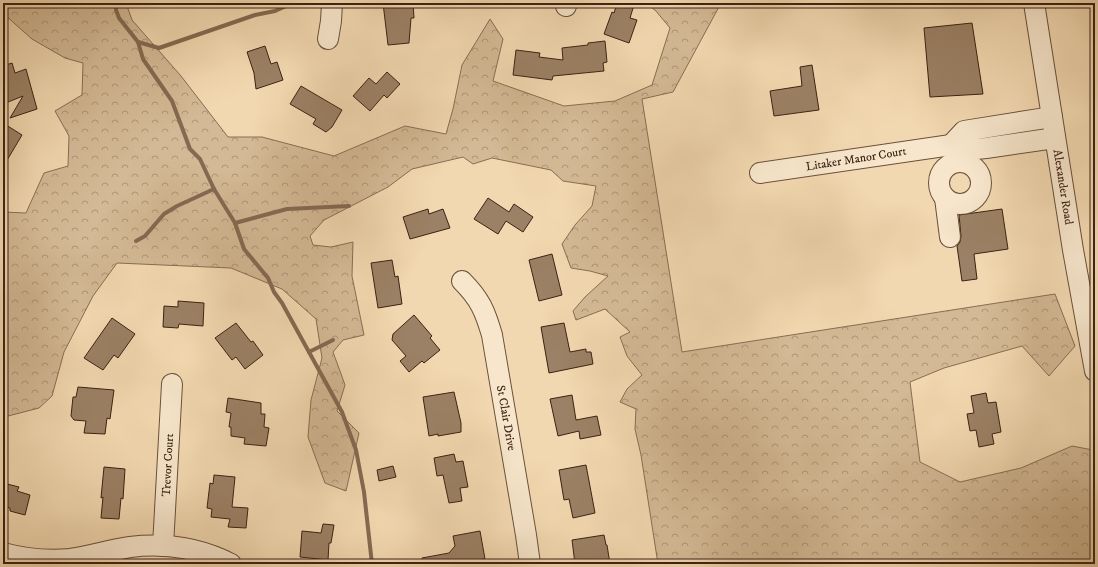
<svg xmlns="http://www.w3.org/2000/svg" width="1098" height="567" font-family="'IM FELL DW Pica',serif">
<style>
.forest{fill:url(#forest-crowns);stroke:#886e54}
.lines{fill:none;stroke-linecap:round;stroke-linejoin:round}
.stream{stroke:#846a52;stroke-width:4}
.building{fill:#9b8165;stroke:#3c2214}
.minor-casing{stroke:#6a503b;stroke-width:22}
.minor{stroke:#f7e6cc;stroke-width:20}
.labels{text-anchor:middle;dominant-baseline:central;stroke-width:3.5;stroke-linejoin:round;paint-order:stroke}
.street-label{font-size:12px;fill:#3c2214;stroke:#f7e6cc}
</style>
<defs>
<pattern id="forest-crowns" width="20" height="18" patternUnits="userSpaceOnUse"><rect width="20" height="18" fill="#d3b995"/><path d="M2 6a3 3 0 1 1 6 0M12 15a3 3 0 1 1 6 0" fill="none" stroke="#ac9678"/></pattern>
</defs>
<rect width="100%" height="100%" fill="#f2d8b0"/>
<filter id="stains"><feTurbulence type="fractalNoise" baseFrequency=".005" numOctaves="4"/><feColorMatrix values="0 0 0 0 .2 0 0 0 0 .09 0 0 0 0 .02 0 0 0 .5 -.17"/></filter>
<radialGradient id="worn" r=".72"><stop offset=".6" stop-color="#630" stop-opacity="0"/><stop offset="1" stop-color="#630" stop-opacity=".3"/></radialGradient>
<!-- forest -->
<polygon class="forest" points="3,3 126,3 132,20 181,76 228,137 262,137 334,156 405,126 446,134 453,109 462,65 490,19 503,39 493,81 564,106 615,101 652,85 670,28 656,11 646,3 721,3 673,92 642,99 682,352 1055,294 1075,346 1049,376 1022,346 944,368 910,382 920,462 960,482 1021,468 1072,446 1093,450 1095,483 1095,564 658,564 641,455 635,429 636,409 620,402 627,389 642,375 627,356 620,337 630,332 605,309 576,320 573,311 585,297 608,276 590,271 571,268 562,244 575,225 592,206 596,186 563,181 551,170 492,158 473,164 463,157 412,169 388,187 324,220 310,236 313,245 331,247 353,242 352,276 364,335 343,340 333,352 345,385 337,411 359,433 346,491 325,483 308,437 311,400 322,358 316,319 282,289 231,268 117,263 93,296 64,352 52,396 39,408 8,416 3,413 3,212 26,213 44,173 68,166 69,136 55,111 82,95 83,63 65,58 32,39 5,15"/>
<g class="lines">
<!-- stream -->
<g class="stream">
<polyline points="116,3 116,10 119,18 138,42 143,59 172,101 190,149 200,159 214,189 235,223 244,249 268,278 274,292 282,303 342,412 356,450 364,492 372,564"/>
<polyline points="138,42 159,48 255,15 275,11 293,3"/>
<polyline points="235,223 287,209 349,206"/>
<polyline points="136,241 145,236 164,214 177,206 214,189"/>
<polyline points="309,352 333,340"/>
</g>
</g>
<!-- building -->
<g class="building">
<polygon points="383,3 413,3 414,18 411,18 409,43 388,45"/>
<polygon points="617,3 628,3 634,5 630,18 637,20 629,43 604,34 612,12 614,13"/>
<polygon points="972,23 983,94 930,97 924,28"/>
<polygon points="605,41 607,62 603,63 604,71 553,76 552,80 513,75 516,50 540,53 539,57 563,60 562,48 588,45 588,43"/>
<polygon points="265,46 271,64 277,62 283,80 256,89 254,73 247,52"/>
<polygon points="12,63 15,73 26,69 37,109 10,118 23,96 3,104 3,66"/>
<polygon points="812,65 819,110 774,116 770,91 802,86 800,67"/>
<polygon points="387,72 400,84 387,98 384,95 370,111 353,96 369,78 376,84"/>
<polygon points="301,86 342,110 332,127 326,132 313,124 316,119 290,104"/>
<polygon points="3,123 22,135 3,167"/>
<polygon points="488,198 509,212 514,204 533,217 523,232 506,221 498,234 474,219"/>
<polygon points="428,209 429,214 443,209 450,228 410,239 403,217"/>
<polygon points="1002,209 1008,249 974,254 977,279 962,281 957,246 960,242 961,236 959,215"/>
<polygon points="552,254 562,295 539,301 529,260"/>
<polygon points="392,260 395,277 398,276 402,304 378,308 371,263"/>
<polygon points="178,301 204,303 203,326 179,324 178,328 163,327 164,306 178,307"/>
<polygon points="414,315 432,336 430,338 440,350 424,363 422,361 409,372 400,361 406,356 392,340 393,334"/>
<polygon points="112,318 135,334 118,358 114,355 103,370 84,358"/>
<polygon points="236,323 251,342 253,341 263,355 245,369 236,357 232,360 215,338"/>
<polygon points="564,323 570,352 586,349 586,352 591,352 593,364 549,373 541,327"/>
<polygon points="78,387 114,390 110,419 107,418 105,434 84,433 86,421 74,420 71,416 73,397 76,397"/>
<polygon points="454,392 461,423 461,432 438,436 438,434 429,436 423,397"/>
<polygon points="986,393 988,403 996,402 1001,432 992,434 994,444 979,447 976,430 970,431 967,414 974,413 971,396"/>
<polygon points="572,395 576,420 597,416 601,435 580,439 579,431 558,436 550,399"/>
<polygon points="228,398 261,403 261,414 265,414 264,427 269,428 266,446 244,444 245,438 231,436 231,427 229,427 231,413 226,412"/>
<polygon points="454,454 456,462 463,461 468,487 460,488 462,501 449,503 443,475 437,476 434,458"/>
<polygon points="586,465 595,513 573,518 569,499 564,500 559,470"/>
<polygon points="393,466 396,477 379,481 377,470"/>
<polygon points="104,467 125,469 123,499 121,498 119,519 101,518 103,497 101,498"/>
<polygon points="214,475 235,477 232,507 248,508 246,528 228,527 230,519 211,517 212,509 207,508 210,483 213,484"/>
<polygon points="3,483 19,487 17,491 30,495 25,515 10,511 10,508 3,506"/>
<polygon points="323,524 334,525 331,543 329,543 328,560 300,557 302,531 321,533"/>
<polygon points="480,531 485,559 476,560 472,564 422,564 422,558 449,553 455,546 453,536"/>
<polygon points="604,535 606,545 607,545 610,564 575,564 572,540"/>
</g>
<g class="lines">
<!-- minor casing -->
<g class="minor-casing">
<g id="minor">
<polyline points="565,3 566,6"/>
<polyline points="1034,3 1073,250 1095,371"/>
<polyline points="328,39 331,21 332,3"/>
<polyline points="951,145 964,131 1052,117"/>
<circle cx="960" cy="183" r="21"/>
<polyline points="760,173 951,145 966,150 986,148 1055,138"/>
<polyline points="945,198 950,237"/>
<path d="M 462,281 C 480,299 485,311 492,335 L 526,535 L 530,564"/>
<polyline points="163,546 172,384"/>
<path d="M 3,553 C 25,559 47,561 70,559 C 90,556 110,550 130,547 C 164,543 200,548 231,564"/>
</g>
</g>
<!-- minor -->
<use href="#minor" class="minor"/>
</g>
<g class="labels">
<!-- street labels -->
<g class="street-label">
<text transform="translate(856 159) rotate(-9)">Litaker Manor Court</text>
<text transform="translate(1063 187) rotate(81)">Alexander Road</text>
<text transform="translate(506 418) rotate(80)">St Clair Drive</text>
<text transform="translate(168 465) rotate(-87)">Trevor Court</text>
</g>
</g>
<!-- margin -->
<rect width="1098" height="567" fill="none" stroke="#f2d8b0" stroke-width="16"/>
<rect x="4" y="4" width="1090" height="559" fill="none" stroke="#3c2214" stroke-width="2"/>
<rect x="8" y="8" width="1082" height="551" fill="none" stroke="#3c2214"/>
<rect width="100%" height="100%" filter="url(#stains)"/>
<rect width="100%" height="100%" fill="url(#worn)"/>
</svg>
